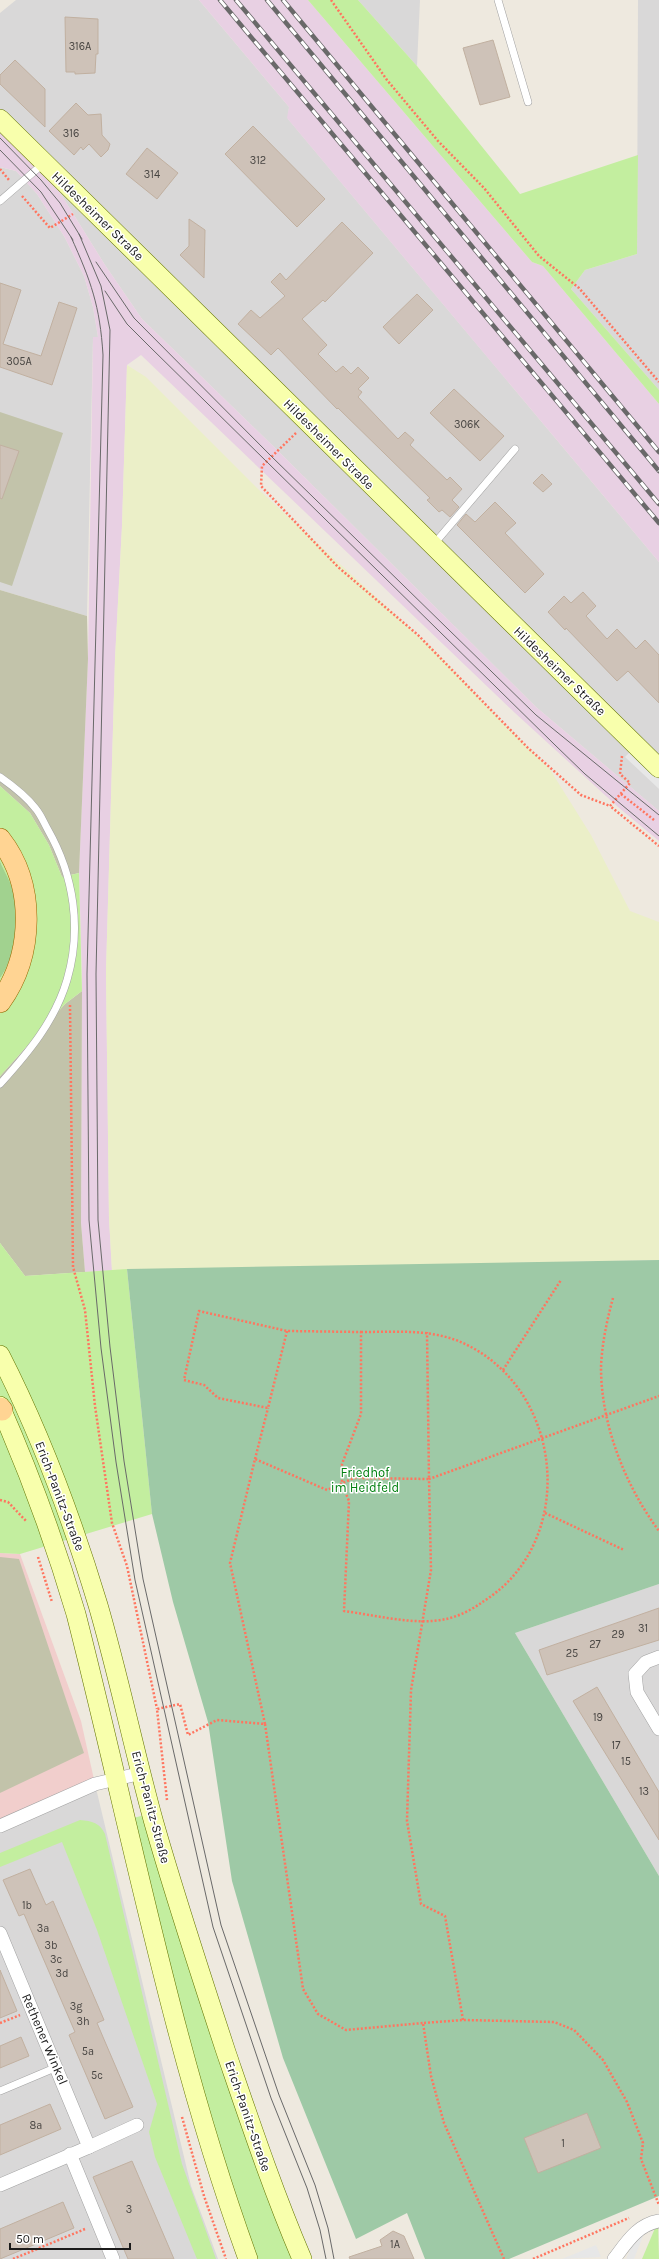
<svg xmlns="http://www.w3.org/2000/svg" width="659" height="2259" font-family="Karla,sans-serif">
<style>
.residential{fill:#d9d8d8}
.commercial{fill:#f1cecc}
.industrial{fill:#e8d0e3}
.construction{fill:#c2c3aa}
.farmland{fill:#ebefc8}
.grass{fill:#c3ee9f}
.forest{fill:#a1d28f}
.cemetery{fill:#9ec9a6}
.parking{fill:#e7e7e7}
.building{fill:#cec2b8;stroke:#c1b0a0}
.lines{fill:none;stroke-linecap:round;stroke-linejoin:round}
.lane-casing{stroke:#a2a2a2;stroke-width:8}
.street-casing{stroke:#a2a2a2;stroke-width:14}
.secondary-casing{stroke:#637400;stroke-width:20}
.primary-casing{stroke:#926700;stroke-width:22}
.path{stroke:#ff755f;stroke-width:2.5;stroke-dasharray:2 2;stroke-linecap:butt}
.lane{stroke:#fff;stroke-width:7}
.street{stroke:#fff;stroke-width:13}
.secondary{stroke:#f8ffac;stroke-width:19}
.primary{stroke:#ffd493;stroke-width:21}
.tram{stroke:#696969;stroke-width:1}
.rail-casing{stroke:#696969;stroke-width:4.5}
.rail{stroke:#fff;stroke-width:3;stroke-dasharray:9;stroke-linecap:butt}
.labels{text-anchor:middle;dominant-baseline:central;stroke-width:3;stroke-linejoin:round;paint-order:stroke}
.number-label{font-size:11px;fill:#484542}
.street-label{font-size:13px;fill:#1b1b1b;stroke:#fff}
.park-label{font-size:13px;fill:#018110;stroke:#fff}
</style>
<rect width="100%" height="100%" fill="#eee9df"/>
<!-- residential -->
<g class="residential">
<polygon points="16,0 199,0 289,107 288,119 659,562 659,811 536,707 270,443 142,319 105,265 59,191 0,131 0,13"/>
<polygon points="358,0 420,0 417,66"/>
<polygon points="638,0 659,0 659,390 571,289 585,270 637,254"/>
<polygon points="0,167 16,171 37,194 64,236 84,276 93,307 98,337 93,338 87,616 0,590"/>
<polygon points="659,1584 659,1876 515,1633"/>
<polygon points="95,1784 191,2186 218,2259 0,2259 0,1826"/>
</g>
<!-- commercial -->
<polygon class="commercial" points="0,1553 20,1554 81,1721 95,1784 0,1826"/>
<!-- industrial -->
<g class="industrial">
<polygon points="199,0 308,0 532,262 543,266 659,404 659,562 287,118 289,107"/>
<polygon points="0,131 59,191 105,265 142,319 270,443 536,707 659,811 659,841 618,807 515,713 141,355 127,365 122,526 115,659 106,972 109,1218 112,1271 85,1272 81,1223 82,973 79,873 88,659 93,337 98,337 93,307 84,276 64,236 37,194 16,171 0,167"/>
</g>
<!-- construction -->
<g class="construction">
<polygon points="0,412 63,433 12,586 0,582"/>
<polygon points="0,590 87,616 88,659 79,873 62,877 49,845 30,813 0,786"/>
<polygon points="82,991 81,1223 85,1272 25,1276 0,1243 0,1076 65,1004"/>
<polygon points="0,1557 19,1559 84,1753 0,1793"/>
</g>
<!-- farmland -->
<polygon class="farmland" points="127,365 146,377 258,489 436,652 500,720 549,768 591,835 630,911 659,922 659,1260 112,1271 109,1218 106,972 115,659 122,526"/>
<!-- grass -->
<g class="grass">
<polygon points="308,0 358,0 417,66 520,194 638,155 637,254 585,270 571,289 659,390 659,404 543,266 532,262"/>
<polygon points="0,786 30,813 49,845 62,877 79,873 82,991 65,1004 0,1076 0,978 4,972 14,895 0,861"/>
<polygon points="0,1243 25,1276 127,1269 152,1514 20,1554 0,1553"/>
<polygon points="152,1813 302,2259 248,2259 126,1820"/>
<path d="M 80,1820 C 92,1821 100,1823 105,1834 L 182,2164 L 216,2259 L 197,2259 L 155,2157 L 149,2132 L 157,2104 L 97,1930 L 62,1842 L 0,1867 L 0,1853 Z"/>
<polygon points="658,2221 659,2259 642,2259"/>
</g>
<!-- forest -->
<path class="forest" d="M 0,861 C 4,872 13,885 14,896 C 18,922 16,957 0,978 Z"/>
<!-- cemetery -->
<polygon class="cemetery" points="659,1260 659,1584 515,1633 659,1876 659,2196 509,2259 425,2259 407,2213 356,2239 283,2058 232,1881 208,1722 173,1602 152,1514 127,1269"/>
<!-- parking -->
<g class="parking">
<polygon points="630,752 659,779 659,789 625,757"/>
<polygon points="645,2231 634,2259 626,2259 635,2238"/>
<polygon points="596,2245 601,2257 562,2259"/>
</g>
<!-- building -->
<g class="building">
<polygon points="65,17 98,19 98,54 96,54 95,73 75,74 75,72 66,72"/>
<polygon points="493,40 510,97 480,105 463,48"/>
<polygon points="15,60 45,89 45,127 0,84 0,75"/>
<polygon points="76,103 88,115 101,114 102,135 110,144 108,150 101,157 89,144 83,150 81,147 74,155 49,131"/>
<polygon points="253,126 325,199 297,227 225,154"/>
<polygon points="147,148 178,173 157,199 126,174"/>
<polygon points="189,219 205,230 204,278 180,255 189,246"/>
<polygon points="342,222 373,253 325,302 323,300 302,319 327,345 318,354 336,372 343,366 351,374 358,367 369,378 358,389 362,392 358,397 398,439 405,432 414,440 410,445 447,480 450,477 462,489 452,500 459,507 450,517 442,510 439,512 427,500 430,498 338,408 337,409 278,348 271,355 238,324 251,310 260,318 285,296 271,282 280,273 286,280"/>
<polygon points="0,283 21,290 3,344 41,356 59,302 77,308 52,385 0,367"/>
<polygon points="417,294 433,310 399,344 383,327"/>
<polygon points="454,389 504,436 480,461 430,413"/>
<polygon points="0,445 19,451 2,499 0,498"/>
<polygon points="542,474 552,484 543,492 533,483"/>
<polygon points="495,502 516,523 505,533 544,574 525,593 457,525 466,514 475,522"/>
<polygon points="583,592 596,606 586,616 607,639 617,629 636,649 645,640 659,655 659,703 628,671 617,681 566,628 565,630 548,612 564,596 571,603"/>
<polygon points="659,1608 659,1640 547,1675 539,1650"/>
<polygon points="597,1687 659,1792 659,1840 573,1701"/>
<polygon points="30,1869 46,1905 53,1901 104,2020 97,2023 133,2107 105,2119 69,2035 75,2032 24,1914 19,1916 3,1880"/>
<polygon points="0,1970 17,2011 0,2018"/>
<polygon points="21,2037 29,2056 0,2068 0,2046"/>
<polygon points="50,2104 61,2129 0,2155 0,2125"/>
<polygon points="587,2113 601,2148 538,2173 524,2138"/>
<polygon points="132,2161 174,2259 128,2259 93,2177"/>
<polygon points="63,2202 74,2228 0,2259 0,2229"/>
<polygon points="393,2231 404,2236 414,2259 350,2259 349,2257 382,2246 380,2240"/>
</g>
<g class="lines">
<!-- lane casing -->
<g class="lane-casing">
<g id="lane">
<polyline points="498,0 528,102"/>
<polyline points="0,201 44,163"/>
<polyline points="434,544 515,449"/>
<path d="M 0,777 C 13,786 26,796 36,809 C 41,815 44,823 48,830 C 74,876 82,929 67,980 C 55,1021 28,1053 0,1084"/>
<polyline points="0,2091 57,2067"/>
</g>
</g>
<!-- street casing -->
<g class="street-casing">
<g id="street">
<polyline points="659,1657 646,1662 635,1674 637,1692 659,1729"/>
<polyline points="0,1826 95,1784 142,1773"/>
<polyline points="0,1933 89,2147 0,2185"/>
<polyline points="89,2147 137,2125"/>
<polyline points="70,2154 113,2259"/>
<path d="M 614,2259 C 627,2242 637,2225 659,2221"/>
</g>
</g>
<!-- secondary casing -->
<g class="secondary-casing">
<g id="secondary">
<polyline points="0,119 659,768"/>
<path d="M 0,1355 C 41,1435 72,1519 98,1605 C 119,1677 134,1751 154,1823 C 176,1900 201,1976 226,2052 C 250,2122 273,2191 302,2259"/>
<path d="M 0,1406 C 30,1474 55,1543 76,1614 C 131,1829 172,2050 248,2259"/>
</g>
</g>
<!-- primary casing -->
<g class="primary-casing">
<g id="primary">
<path d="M 0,839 C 36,885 34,955 0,1002"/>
<polyline points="0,1408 2,1410"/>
</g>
</g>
<!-- path -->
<g class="path">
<polyline points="331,0 387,80 438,141 484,188 539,256 579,288 659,382"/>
<polyline points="0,169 9,180"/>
<polyline points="22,196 50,228 73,214"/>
<polyline points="296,433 262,466 261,486 338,567 418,635 528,748 581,795 610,806"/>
<polyline points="622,756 620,774 630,783 610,806 659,846"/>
<polyline points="621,794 654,820"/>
<polyline points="70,1005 73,1267 85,1310 95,1406 112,1523 127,1566 157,1709"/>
<path d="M 613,1298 C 607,1320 602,1343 601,1367 C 601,1425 625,1485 659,1531"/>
<polyline points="287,1331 268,1408 218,1398 204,1385 184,1380 199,1311 287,1331 361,1332"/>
<path d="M 361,1332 C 399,1332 437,1328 471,1347 C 565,1397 576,1543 484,1601 C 473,1609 460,1616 446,1619 C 416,1626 375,1615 344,1611 L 349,1501 L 342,1484 L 342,1464 L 361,1414 Z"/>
<polyline points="503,1370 561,1280"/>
<polyline points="255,1459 268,1408"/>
<polyline points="0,1500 8,1502 27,1522"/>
<polyline points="545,1513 624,1550"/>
<polyline points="38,1557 52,1602"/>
<polyline points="265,1724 303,1989 318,2014 346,2030 423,2023"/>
<polyline points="167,1800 157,1709 180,1704 188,1735 217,1720 265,1724 230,1563 255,1459 327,1490 354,1478 429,1479 427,1332"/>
<polyline points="463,2020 445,1916 421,1904 407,1821 411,1690 431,1570 429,1479 659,1396"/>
<polyline points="0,2023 20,2015"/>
<polyline points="182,2117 204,2196 226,2259"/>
<polyline points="13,2259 85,2229"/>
<polyline points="504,2259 444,2123 431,2076 423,2023 463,2020 554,2022 574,2030 603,2060 627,2102 643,2143 641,2159 659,2205"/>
<polyline points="533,2259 629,2218"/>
</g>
<!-- lane -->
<use href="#lane" class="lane"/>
<!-- street -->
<use href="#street" class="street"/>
<!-- secondary -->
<use href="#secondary" class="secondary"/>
<!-- primary -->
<use href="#primary" class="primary"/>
<!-- tram -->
<g class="tram">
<polyline points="0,138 41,180 60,203 82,239"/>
<polyline points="0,150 41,192 73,240"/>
<polyline points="79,234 101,286 110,330 96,974 98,1220 110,1347 124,1461 143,1579 221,1925 279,2095 315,2185 328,2228 334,2259"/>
<path d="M 71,237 C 91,281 100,306 103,355 L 87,974 L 89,1220 L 101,1348 L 116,1462 L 135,1580 L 213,1927 L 271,2098 L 307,2188 L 320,2230 L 326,2259"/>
<polyline points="96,262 134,318 271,456 536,715 659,815"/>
<polyline points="105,291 127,324 150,347 555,745 585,774 659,836"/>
</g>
<!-- rail casing -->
<g class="rail-casing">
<g id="rail">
<polyline points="220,0 659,523"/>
<polyline points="236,0 659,504"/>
<polyline points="267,0 659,471"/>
<polyline points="283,0 659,452"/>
</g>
</g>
<!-- rail -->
<use href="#rail" class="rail"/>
</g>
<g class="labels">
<!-- number labels -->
<g class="number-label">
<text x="80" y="46">316A</text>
<text x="71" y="133">316</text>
<text x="258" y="160">312</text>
<text x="152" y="174">314</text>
<text x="19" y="361">305A</text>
<text x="467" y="424">306K</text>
<text x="643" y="1628">31</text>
<text x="618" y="1634">29</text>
<text x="595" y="1644">27</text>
<text x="572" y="1653">25</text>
<text x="598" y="1717">19</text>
<text x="616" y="1745">17</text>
<text x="626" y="1761">15</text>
<text x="644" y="1791">13</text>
<text x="27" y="1905">1b</text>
<text x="43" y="1928">3a</text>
<text x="51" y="1945">3b</text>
<text x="56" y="1959">3c</text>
<text x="62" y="1973">3d</text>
<text x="76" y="2006">3g</text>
<text x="83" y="2021">3h</text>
<text x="88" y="2051">5a</text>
<text x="97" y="2075">5c</text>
<text x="36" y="2125">8a</text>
<text x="563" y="2143">1</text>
<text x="129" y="2209">3</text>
<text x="395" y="2244">1A</text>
</g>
<!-- street labels -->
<g class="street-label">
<text transform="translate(98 216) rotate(44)">Hildesheimer Straße</text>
<text transform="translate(329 444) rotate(45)">Hildesheimer Straße</text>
<text transform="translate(560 671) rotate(44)">Hildesheimer Straße</text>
<text transform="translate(60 1496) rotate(69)">Erich-Panitz-Straße</text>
<text transform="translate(151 1807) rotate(75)">Erich-Panitz-Straße</text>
<text transform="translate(45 2039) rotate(67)">Rethener Winkel</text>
<text transform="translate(248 2116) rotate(71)">Erich-Panitz-Straße</text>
</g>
<!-- park labels -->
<g class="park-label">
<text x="365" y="1472">Friedhof<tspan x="365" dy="15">im Heidfeld</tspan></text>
</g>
</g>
<!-- scale -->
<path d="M10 2243v6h120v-6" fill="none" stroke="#1b1b1b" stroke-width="2"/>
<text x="16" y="2243" font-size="12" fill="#1b1b1b" stroke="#ffffff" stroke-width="3" paint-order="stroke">50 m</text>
</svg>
